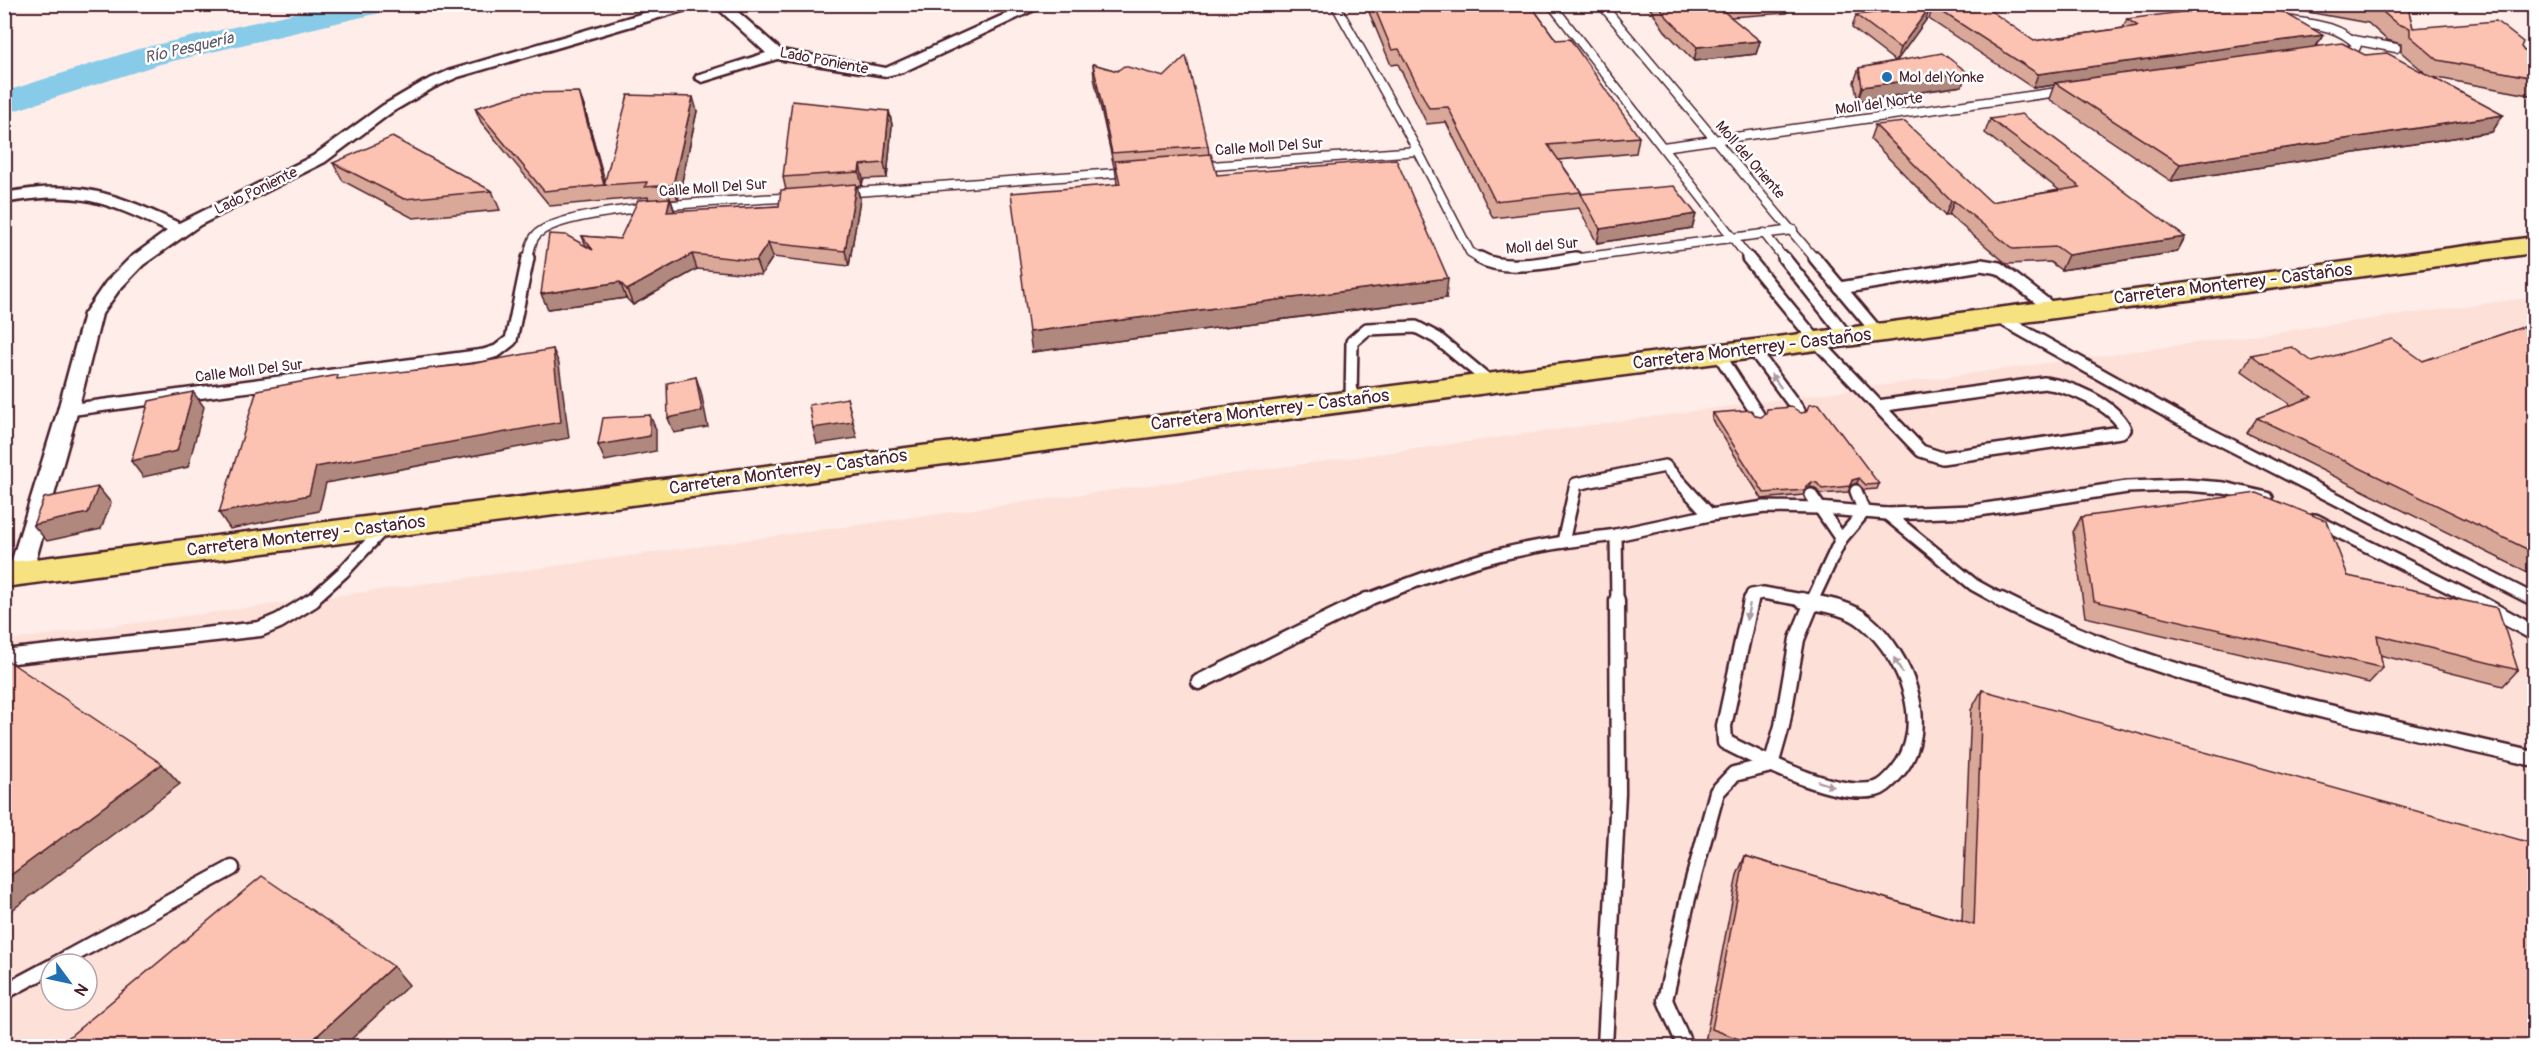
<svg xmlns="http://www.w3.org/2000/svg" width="2539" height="1051" font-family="Pangolin,sans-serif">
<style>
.built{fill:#fde0d8;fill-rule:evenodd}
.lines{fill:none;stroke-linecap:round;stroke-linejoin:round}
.river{fill:#87cbe8;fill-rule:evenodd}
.service-far2-casing{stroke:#4a1f2b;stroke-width:11}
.service-far1-casing{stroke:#4a1f2b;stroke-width:16}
.service-casing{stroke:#4a1f2b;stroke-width:19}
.minor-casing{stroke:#4a1f2b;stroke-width:5}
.primary-casing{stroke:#4a1f2b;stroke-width:5}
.service-far2{stroke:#fff;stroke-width:8}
.service-far1{stroke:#fff;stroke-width:11}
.service{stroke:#fff;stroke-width:14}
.minor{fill:#fff;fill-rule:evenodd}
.primary{fill:#f7e281;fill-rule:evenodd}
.wall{fill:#d9a899;stroke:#4a1f2b;stroke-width:1.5}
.shaded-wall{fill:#b0887d;stroke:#4a1f2b;stroke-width:1.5}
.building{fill:#fcc3b2;stroke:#4a1f2b;stroke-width:1.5}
.oneway{fill:#ae9aa0}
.poi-dot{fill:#1f6fb2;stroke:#fff;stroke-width:2}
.labels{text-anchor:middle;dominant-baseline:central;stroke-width:5;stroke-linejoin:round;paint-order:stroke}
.far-street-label{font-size:15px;fill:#4a1f2b;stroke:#fff}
.far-poi-label{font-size:15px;fill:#4a1f2b;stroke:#fff;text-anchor:start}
.far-water-label{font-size:16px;font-style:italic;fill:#5f5b6d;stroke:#fff}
.street-label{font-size:18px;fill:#4a1f2b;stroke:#fff}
</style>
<rect width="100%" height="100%" fill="#feede8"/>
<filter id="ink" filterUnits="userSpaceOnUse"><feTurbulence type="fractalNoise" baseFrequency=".0167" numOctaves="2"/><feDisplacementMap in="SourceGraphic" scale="12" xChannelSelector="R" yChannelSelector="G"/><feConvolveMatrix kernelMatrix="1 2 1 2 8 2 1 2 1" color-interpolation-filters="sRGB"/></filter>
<g filter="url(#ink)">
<!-- built -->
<path class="built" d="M 2534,297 L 2534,1046 L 5,1046 L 4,641 ZM 51,964 L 87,964 L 87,1000 L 51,1000 Z"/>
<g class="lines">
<!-- river -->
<polygon class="river" points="334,4 392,4 388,11 160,64 4,114 4,92 138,49"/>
<!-- service-far2 casing -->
<g class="service-far2-casing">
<g id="service-far2">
<polyline points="1335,4 1418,151 1470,252 1483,260"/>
<polyline points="1551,4 1750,260"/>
<polyline points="1601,4 1816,260"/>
<polyline points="2196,4 2230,10"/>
<path d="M 2286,20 C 2311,24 2339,25 2357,45 L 2355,49 L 2338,52"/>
<polyline points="2354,40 2396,48"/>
<polyline points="1663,147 2065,91"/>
<polyline points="1198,167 1418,151"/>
<polyline points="842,193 1130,172"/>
<polyline points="1764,233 1785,260"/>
<path d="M 528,260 C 530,251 530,241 537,234 C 568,205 745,201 795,197"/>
<polyline points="1564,260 1793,230"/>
</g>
</g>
<!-- service-far1 casing -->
<g class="service-far1-casing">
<g id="service-far1">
<path d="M 1480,258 C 1503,272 1550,262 1576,258"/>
<polyline points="1748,258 1816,341 1878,406"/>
<polyline points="1784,258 1847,337"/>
<polyline points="1815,258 1878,333"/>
<polyline points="1840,288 1981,265 1999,268 2051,308"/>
<polyline points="1998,317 2180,419 2534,600"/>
<polyline points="1753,349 1799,411"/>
<polyline points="1718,353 1758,415"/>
<path d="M 2044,383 C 2069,386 2114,404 2125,429 L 2121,432 L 1942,458 L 1921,451 L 1878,406 Z"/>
<polyline points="1351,400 1352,342 1367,329 1416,327 1437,338 1490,382"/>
<polyline points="68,410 484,355 497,351 511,340 528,258"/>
<polyline points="1811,495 1841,539"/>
<polyline points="1887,514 1974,585 2003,601"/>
<polyline points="2315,520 2477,601"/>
<polyline points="1563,542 1576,484 1665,466 1710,515"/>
<polyline points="311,601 343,572 385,527"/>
<path d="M 1364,601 C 1408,584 1452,567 1498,555 C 1537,545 1577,540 1616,535"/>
<polyline points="1617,601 1616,535 1710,515 1765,507 1818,508 1887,514 1973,511 2127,487 2184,485 2224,488 2267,498"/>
<polyline points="1751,601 1752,595 1763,593 1808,601"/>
<polyline points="1812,601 1841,539 1864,512 1856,491"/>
</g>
</g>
<!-- service casing -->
<g class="service-casing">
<g id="service">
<path d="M 1751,600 L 1724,726 L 1725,742 C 1762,760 1835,799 1876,789 C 1884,787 1892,778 1897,772 C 1935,728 1906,655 1866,622 C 1849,607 1822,604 1801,600"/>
<path d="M 2001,600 C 2167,684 2354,717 2534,759"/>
<polyline points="2474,600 2534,633"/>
<polyline points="4,657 260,629 279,621 313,600"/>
<polyline points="1199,682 1367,600"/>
<polyline points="1771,765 1782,726 1797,639 1813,600"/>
<polyline points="56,964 232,868"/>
<polyline points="4,992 51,967"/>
<polyline points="1605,1046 1618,793 1617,600"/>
<polyline points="1685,1046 1665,1000 1688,898 1717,792 1734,774 1771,765"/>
</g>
</g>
<!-- minor casing -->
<g class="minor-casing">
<g id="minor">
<path d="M 674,4 L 698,4 L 696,7 L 458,77 L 433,88 L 392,112 L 325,162 L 200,225 L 143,265 L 119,290 L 102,314 L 78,410 L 32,573 L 28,579 L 20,581 L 12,579 L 8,573 L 58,410 L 84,314 L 106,282 L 130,258 L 167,231 C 104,200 74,190 4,203 L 4,193 C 77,179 114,192 179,223 L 313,156 L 382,106 L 423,82 L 448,71 Z"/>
<polygon points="713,4 729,4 781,50 886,68 1028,4 1047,4 903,72 886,76 777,59 702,82 695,78 697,75 766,53"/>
<polygon points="952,4 945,9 938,5 938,4"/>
</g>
</g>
<!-- primary casing -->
<g class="primary-casing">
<polygon id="primary" points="2534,237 2534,253 1847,346 4,587 4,563 1847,328"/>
</g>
<!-- service-far2 -->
<use href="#service-far2" class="service-far2"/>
<!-- service-far1 -->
<use href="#service-far1" class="service-far1"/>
<!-- service -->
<use href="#service" class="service"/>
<!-- minor -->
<use href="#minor" class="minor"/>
<!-- primary -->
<use href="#primary" class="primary"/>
</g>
<!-- wall -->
<g class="wall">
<polygon points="1367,4 1530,4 1556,40 1639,137 1636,153 1559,160 1581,192 1581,194 1696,214 1692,228 1597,243 1579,208 1493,218 1446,122 1427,124 1398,64 1391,65 1369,12"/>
<polygon points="1646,4 1790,4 1787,13 1730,17 1760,41 1756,54 1694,61 1665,31 1651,10"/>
<polygon points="2264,4 2407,4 2413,28 2521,47 2524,51 2535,52 2535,96 2432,77 2503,115 2492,132 2171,181 2049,99 2054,85 2033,88 1929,19 1933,6 2034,41 2123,28 2127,19 2323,35 2317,46 2365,55 2424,72 2401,52 2401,44 2387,40 2368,23"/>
<polygon points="1930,7 1926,20 1896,61 1962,86 1858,101 1854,82 1859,68 1895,61 1852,28 1856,15"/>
<polygon points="1093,64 1117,71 1208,146 1209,154 1217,175 1446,298 1032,352 1117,184 1115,167 1114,167 1094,78"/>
<polygon points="584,106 605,183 697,111 678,200 671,200 675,212 779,206 786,190 783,177 889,111 892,125 887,178 863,179 862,186 857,186 860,199 849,266 773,257 761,275 697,269 633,305 626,298 548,309 586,246 582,236 620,239 649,200 648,197 550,206 481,122 475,108"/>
<polygon points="1990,119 2185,237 2177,252 2061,270 2050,262 2007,264 1949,215 1945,216 1870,139 1875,125 1991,202 2059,190 1985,133"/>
<polygon points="333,163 492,191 500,210 413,218 343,181"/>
<polygon points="2535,323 2535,576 2247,433 2257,418 2291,405 2242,371 2251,355 2313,362 2423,361"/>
<polygon points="1713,413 1756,416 1879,484 1877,489 1864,490 1857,483 1851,485 1848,492 1820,494 1815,488 1810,487 1805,491 1803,495 1762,499 1712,419"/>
<polygon points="2081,517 2348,576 2518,670 2503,686 2380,655 2383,668 2369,683 2085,617 2073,532"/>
<polygon points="1982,690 2535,1047 1704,1047 1737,875 1745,856 1962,921 1971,710"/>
</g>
<!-- shaded-wall -->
<g class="shaded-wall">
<polygon points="1930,7 1926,20 1896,62 1900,48"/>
<polygon points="2323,35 2315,48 2055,83 2054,85 2033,88 2038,74"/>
<polygon points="1760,41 1756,54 1694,61 1697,47"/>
<polygon points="1967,72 1962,86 1858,101 1862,87"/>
<polygon points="579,92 584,106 606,185 604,185"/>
<polygon points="693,97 697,111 678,200 673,185"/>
<polygon points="889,111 892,125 887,178 884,163"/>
<polygon points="2503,115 2492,132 2171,181 2180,164"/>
<polygon points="860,165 863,179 862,186 859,172"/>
<polygon points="856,184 860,199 849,266 845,251"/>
<polygon points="670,198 675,213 667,212"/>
<polygon points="1951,201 1954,201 1949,215 1945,216"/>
<polygon points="1696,214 1692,228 1597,243 1600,229"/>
<polygon points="2185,237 2177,252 2061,270 2068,255"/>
<polygon points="768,243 773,257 761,275 756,261"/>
<polygon points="692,254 697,269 633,305 627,290"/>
<polygon points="1448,278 1446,298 1032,352 1029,332"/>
<polygon points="620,282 626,298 548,309 541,294"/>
<polygon points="553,349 559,364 569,438 326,483 319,511 230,529 219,513 316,467"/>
<polygon points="696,377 701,392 708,427 674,433 668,418"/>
<polygon points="193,392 204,407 188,467 143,477 131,461"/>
<polygon points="847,398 857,438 817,444 813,428"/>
<polygon points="650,415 656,430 656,451 605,461 598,445"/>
<polygon points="1859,478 1857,483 1850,486 1852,480"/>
<polygon points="1812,482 1810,487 1804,491 1806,486"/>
<polygon points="98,487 111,503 101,529 47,541 33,525"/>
<polygon points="162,764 180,784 4,916 4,880"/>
<polygon points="393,966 409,985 343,1047 305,1047"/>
</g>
<!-- building -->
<g class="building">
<polygon points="1373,4 1530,4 1556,40 1570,39 1639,137 1548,145 1581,192 1495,201 1448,107 1429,108 1399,49 1392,50"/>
<polygon points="1658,4 1725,4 1716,5 1760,41 1697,47 1667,17"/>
<polygon points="1951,4 1981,4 2034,41 2138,26 2127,19 2245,4 2251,4 2276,8 2323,35 2038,74 1933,6"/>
<polygon points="2361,4 2407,4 2413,28 2496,21 2523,42 2521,47 2524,51 2535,52 2535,78 2438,60 2410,36 2410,28 2397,24 2377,7"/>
<polygon points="1930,7 1900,48 1856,15"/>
<polygon points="2342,43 2365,55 2387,53 2503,115 2180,164 2055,83"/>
<polygon points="1942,53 1967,72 1862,87 1859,68"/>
<polygon points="1186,56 1208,146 1112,153 1093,64 1117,71 1124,66 1164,77"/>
<polygon points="579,92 604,185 544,191 475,108 525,93"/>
<polygon points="628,95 693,97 673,185 645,187 647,182 604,185"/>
<polygon points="792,101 889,111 884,163 860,165 859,172 783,177"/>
<polygon points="2022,114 2185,237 2068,255 2057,247 2013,249 1954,201 1951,201 1875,125 1905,122 1991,202 2080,187 1990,119"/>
<polygon points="392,137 492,191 404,199 333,163"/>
<polygon points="1211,154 1217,175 1396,159 1448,278 1029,332 1011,193 1120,184 1115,161"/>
<polygon points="856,184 845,251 768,243 756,261 692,254 627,290 620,282 541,294 549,234 566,235 593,250 582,236 620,239 638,200 670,198 667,212 779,206 781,190"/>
<polygon points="1674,186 1696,214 1600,229 1581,194"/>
<polygon points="2535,323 2535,553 2257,418 2312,397 2251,355 2292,347 2313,362 2392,339 2423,361"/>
<polygon points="553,349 561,422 316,467 309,495 219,513 257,390 338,375 337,379 471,364"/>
<polygon points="696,377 702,411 668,418 667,383"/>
<polygon points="193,392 177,451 131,461 149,401"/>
<polygon points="847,398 853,422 813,428 809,405"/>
<polygon points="1819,404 1879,484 1866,485 1859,478 1852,480 1850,486 1822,489 1817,483 1812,482 1806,486 1805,490 1764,493 1713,413 1751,410 1756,416 1761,417 1766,414 1767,409 1792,407 1801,413 1806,412 1809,405"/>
<polygon points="650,415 650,436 598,445 603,418"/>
<polygon points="98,487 88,513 33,525 44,498"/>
<polygon points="2257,493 2327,521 2348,576 2498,608 2518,670 2377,635 2383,668 2094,601 2081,517"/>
<polygon points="4,658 162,764 4,880"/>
<polygon points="1982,690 2535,844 2535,1047 1760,1047 1712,1029 1745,856 1974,925"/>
<polygon points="262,876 393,966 305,1047 57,1047"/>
</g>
<!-- one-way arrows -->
<defs><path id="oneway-solid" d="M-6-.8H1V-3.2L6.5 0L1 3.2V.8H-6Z" transform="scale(1.5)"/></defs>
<g class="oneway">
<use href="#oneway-solid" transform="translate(1776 381) rotate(-126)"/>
<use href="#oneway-solid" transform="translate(1748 612) rotate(102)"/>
<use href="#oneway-solid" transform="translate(1898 665) rotate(-120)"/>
<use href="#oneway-solid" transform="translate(1826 784) rotate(19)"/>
</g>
</g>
<!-- markers -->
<circle class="poi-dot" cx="1887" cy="77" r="6"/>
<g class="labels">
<!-- far-street labels -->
<g class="far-street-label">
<text transform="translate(824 61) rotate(11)">Lado Poniente</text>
<text transform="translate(1879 104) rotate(-8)">Moll del Norte</text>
<text transform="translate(1269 147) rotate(-4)">Calle Moll Del Sur</text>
<text transform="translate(1750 160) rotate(49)">Moll del Oriente</text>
<text transform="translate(713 188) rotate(-4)">Calle Moll Del Sur</text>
<text transform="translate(256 191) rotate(-26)">Lado Poniente</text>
<text transform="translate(1542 246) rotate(-5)">Moll del Sur</text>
<text transform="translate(249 371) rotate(-7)">Calle Moll Del Sur</text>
</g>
<!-- far-poi labels -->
<g class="far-poi-label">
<text x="1899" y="77">Mol del Yonke</text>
</g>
<!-- far-water labels -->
<g class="far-water-label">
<text transform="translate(189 48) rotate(-13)">Río Pesquería</text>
</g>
<!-- street labels -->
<g class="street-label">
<text transform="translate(2233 284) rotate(-7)">Carretera Monterrey - Castaños</text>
<text transform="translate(1752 349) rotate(-7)">Carretera Monterrey - Castaños</text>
<text transform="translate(1270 410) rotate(-7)">Carretera Monterrey - Castaños</text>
<text transform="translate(788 472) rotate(-8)">Carretera Monterrey - Castaños</text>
<text transform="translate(306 536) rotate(-7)">Carretera Monterrey - Castaños</text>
</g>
</g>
<!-- margin -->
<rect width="2539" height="1051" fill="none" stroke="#fff" stroke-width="24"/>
<rect x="12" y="12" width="2515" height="1027" fill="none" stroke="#4a1f2b" stroke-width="2" filter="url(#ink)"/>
<!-- north arrow -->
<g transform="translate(69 982) rotate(123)"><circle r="28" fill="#ffffff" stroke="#b7a5aa" stroke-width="1.5"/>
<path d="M0-4.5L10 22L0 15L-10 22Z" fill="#1f6fb2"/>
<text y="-9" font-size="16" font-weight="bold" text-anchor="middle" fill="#4a1f2b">N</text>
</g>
</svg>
